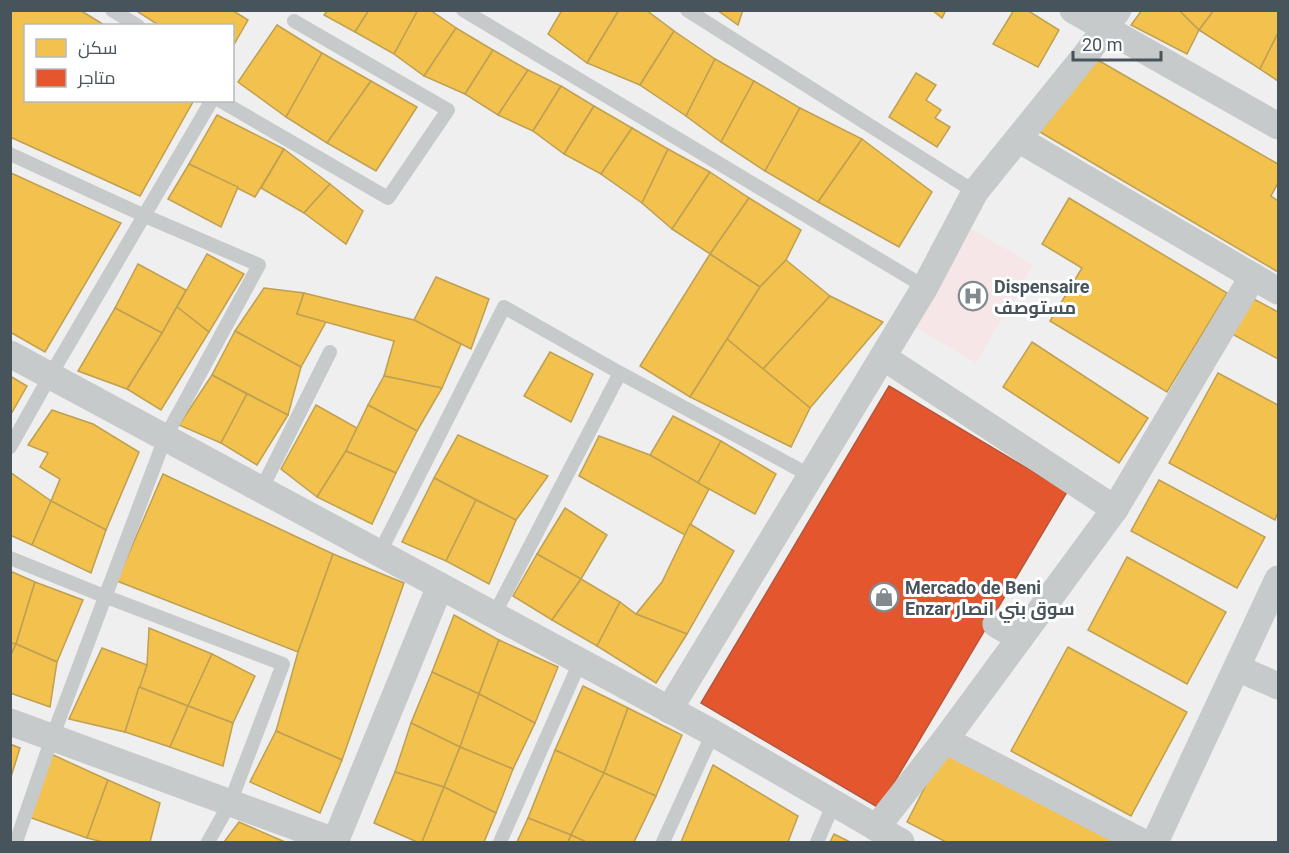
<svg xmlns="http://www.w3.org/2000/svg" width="1289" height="853" font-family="Roboto,Cairo,sans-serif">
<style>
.medical{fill:#f6e6e7}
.homes{fill:#f2c14e;stroke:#bfa052;stroke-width:1.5}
.shops{fill:#e4572e;stroke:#b5563c;stroke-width:1.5}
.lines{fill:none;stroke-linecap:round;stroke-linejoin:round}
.lane{stroke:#c7cacb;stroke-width:14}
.street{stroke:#c7cacb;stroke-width:27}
.labels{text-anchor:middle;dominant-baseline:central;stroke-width:6;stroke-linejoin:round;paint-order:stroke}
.poi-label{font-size:18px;font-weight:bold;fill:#47545b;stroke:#fff;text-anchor:start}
</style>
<rect width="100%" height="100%" fill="#f0efef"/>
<!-- medical -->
<polygon class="medical" points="970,228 1033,265 976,363 913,326"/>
<!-- homes -->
<g class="homes">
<polygon points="10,10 80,10 106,26 26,26 26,100 194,100 140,196 10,137"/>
<polygon points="135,10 232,10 248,20 232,48 232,26 160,26"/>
<polygon points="328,10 369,10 355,32 324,15"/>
<polygon points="369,10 418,10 394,54 355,32"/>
<polygon points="418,10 430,10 456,28 424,76 394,54"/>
<polygon points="562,10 619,10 587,63 548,34"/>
<polygon points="619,10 646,10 674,31 640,85 587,63"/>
<polygon points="717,10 743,10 738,25"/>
<polygon points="932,10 946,10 942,18"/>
<polygon points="1014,10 1027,10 1059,30 1038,67 993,44"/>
<polygon points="1142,10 1179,10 1199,30 1187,54 1131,25"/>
<polygon points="1179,10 1214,10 1199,30"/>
<polygon points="1214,10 1278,10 1278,33 1260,69 1199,30"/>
<polygon points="277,25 322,53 286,117 238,82"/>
<polygon points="456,28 493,50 465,94 424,76"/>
<polygon points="674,31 715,59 686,116 640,85"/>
<polygon points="1278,33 1278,81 1260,69"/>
<polygon points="493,50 528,70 498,115 465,94"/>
<polygon points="322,53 371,81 327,143 286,117"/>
<polygon points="715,59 754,81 721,142 686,116"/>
<polygon points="1096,59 1278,164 1278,183 1271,196 1278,201 1278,272 1040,132"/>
<polygon points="528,70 561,86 533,131 498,115"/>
<polygon points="916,73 936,85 926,100 941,110 935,118 950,127 937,147 889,117"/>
<polygon points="371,81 417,107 376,171 327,143"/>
<polygon points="754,81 800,108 765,171 721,142"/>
<polygon points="561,86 594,106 564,154 533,131"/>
<polygon points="594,106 632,128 601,174 564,154"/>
<polygon points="800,108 862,139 818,202 765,171"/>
<polygon points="217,115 284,149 255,197 189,164"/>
<polygon points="632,128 668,149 642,203 601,174"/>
<polygon points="862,139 932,192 899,247 818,202"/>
<polygon points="284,149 330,184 304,213 261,188"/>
<polygon points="668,149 710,172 672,229 642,203"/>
<polygon points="189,164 238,187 221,227 168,199"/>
<polygon points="710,172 749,198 710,254 672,229"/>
<polygon points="11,173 121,223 45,352 10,332"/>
<polygon points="330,184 363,211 346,244 304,213"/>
<polygon points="749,198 801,230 786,260 760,287 710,254"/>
<polygon points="1069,198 1227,293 1167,392 1050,321 1082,268 1042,244"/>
<polygon points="207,254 244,274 209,332 177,307"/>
<polygon points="710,254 760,287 690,397 640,366"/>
<polygon points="786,260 830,296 763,369 727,339 760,287"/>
<polygon points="138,264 186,290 162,333 115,308"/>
<polygon points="436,277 489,299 471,349 414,320"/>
<polygon points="264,288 304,293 297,314 326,322 301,367 235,331"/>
<polygon points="304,293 414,320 461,344 442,388 384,376 394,341 297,314"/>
<polygon points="830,296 883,322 810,408 763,369"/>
<polygon points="1252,298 1278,312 1278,359 1232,334"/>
<polygon points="177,307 209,332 161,410 127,389 162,333"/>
<polygon points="115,308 162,333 127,389 78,371"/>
<polygon points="235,331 301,367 288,415 212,375"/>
<polygon points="727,339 810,408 791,447 690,397"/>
<polygon points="1032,342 1148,418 1119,463 1003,387"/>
<polygon points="550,352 593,374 571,422 524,396"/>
<polygon points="1218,373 1278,405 1278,512 1275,520 1169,463"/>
<polygon points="212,375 247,394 221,443 179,425"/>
<polygon points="10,376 27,386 10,416"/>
<polygon points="384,376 442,388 417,431 368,405"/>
<polygon points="247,394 288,415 257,465 221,443"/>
<polygon points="316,405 357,428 346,451 317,497 281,469"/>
<polygon points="368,405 417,431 396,473 346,451"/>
<polygon points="52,410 93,424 139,452 106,530 51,501 60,479 40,467 48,453 28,445"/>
<polygon points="673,416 721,441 698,483 650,455"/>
<polygon points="458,435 548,476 516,520 434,478"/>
<polygon points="599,436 650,455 709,489 685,535 579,476"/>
<polygon points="721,441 776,474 755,514 698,483"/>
<polygon points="346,451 396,473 372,524 317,497"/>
<polygon points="10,472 51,501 32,545 10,535"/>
<polygon points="163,474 333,554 298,652 117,581"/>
<polygon points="434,478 476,500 446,561 402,542"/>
<polygon points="1159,480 1265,537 1237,588 1131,531"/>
<polygon points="476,500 516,520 489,584 446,561"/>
<polygon points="51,501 106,530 91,573 32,545"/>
<polygon points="565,508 607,535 581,579 537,554"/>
<polygon points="690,524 734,551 687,634 636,614 662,582"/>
<polygon points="333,554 404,583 342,760 276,731 298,652"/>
<polygon points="537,554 581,579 552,620 513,596"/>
<polygon points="1127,557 1226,612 1187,684 1088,630"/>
<polygon points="10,571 35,582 16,644 10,643"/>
<polygon points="581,579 620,602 597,646 552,620"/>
<polygon points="35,582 83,600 57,662 16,644"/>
<polygon points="620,602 636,614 687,634 656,683 597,646"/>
<polygon points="454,615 499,640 479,694 432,672"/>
<polygon points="149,628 212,654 188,706 139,687 147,665"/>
<polygon points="499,640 558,667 535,723 479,694"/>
<polygon points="10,643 16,644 10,657"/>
<polygon points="16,644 57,662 50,707 10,693 10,657"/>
<polygon points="1068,647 1187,712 1131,816 1011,751"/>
<polygon points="102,648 147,665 125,732 69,719"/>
<polygon points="212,654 255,676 233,723 188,706"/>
<polygon points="432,672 479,694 460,747 411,723"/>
<polygon points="583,686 628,708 604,773 555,750"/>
<polygon points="139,687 188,706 170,747 125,732"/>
<polygon points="479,694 535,723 513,769 460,747"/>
<polygon points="188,706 233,723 223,766 170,747"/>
<polygon points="628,708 682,735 656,796 604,773"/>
<polygon points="411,723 460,747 444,787 395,772"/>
<polygon points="276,731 342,760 320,813 250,782"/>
<polygon points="10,744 20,748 10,780"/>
<polygon points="460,747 513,769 496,813 444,787"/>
<polygon points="555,750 604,773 571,835 528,818"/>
<polygon points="944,750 1113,839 1111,842 946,842 907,822"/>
<polygon points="51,754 108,780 87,838 29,817"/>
<polygon points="713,765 798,816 788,842 681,842"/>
<polygon points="395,772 444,787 422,842 417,842 374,823"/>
<polygon points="604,773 656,796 634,842 586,842 571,835"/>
<polygon points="108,780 160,803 150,842 103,842 87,838"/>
<polygon points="444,787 496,813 484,842 422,842"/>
<polygon points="528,818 571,835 568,842 517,842"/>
<polygon points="239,822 285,842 224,842"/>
<polygon points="834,834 850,842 830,842"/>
<polygon points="571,835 586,842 568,842"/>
</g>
<!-- shops -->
<polygon class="shops" points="889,386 1067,492 879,808 701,703"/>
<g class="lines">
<!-- lane -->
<g class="lane">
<polyline points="112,10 138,26"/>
<polyline points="463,10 925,287"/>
<polyline points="687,10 975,192"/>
<polyline points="219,100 388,198 448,110 294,21"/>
<polyline points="10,154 145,216 259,265 165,438 52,738 16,842"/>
<polyline points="10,447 50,376 212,100"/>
<polyline points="261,490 330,352"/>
<polyline points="379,554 504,307 620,373 811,476"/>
<polyline points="10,558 104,596 283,664 230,803 208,842"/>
<polyline points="494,615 620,373"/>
<polyline points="500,842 580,662"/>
<polyline points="663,842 713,733"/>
<polyline points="817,842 834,803"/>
</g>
<!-- street -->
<g class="street">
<polyline points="1073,10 1278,126"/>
<polyline points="1018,139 1278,291"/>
<polyline points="10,354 713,733 901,842"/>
<polyline points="883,357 1115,509 1253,276"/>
<polyline points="996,624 1020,638"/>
<polyline points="1237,668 1278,686"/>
<polyline points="669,710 925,287 975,192 1088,52 1118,10"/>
<polyline points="10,722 337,842"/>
<polyline points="945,740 1142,842"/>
<polyline points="876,828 945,740 1115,509"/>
<polyline points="335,842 440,586"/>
<polyline points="1155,842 1278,579"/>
</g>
</g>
<!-- icons -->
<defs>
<g id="hospital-ring" transform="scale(1.5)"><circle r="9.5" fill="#fff" stroke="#828a8f" stroke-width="1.5"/><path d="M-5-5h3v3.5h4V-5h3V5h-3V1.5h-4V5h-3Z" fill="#828a8f"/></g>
<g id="shop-ring" transform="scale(1.5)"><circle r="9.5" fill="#fff" stroke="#828a8f" stroke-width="1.5"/><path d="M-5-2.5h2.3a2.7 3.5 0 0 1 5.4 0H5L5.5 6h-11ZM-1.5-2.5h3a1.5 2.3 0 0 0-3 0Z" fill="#828a8f"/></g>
</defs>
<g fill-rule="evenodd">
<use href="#hospital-ring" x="973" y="296"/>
<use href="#shop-ring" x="884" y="597"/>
</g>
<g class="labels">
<!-- poi labels -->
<g class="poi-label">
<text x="994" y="286">Dispensaire<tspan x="994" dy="21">مستوصف</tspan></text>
<text x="905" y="587">Mercado de Beni<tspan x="905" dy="21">Enzar سوق بني انصار</tspan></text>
</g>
</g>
<!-- border -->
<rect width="1289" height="853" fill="none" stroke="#47545b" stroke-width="24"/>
<!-- legend -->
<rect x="24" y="24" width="210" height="78" fill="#ffffff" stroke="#b5bbbd" stroke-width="1.5"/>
<rect x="36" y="39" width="30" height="18" fill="#f2c14e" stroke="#b5bbbd" stroke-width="1.5"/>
<text x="78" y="54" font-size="18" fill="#47545b">سكن</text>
<rect x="36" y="69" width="30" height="18" fill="#e4572e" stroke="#b5bbbd" stroke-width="1.5"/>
<text x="78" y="84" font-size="18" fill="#47545b">متاجر</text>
<!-- scale -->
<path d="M1073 51v9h88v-9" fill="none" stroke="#47545b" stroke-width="3"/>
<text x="1082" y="51" font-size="18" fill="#47545b" stroke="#ffffff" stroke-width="4.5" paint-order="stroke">20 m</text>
</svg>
